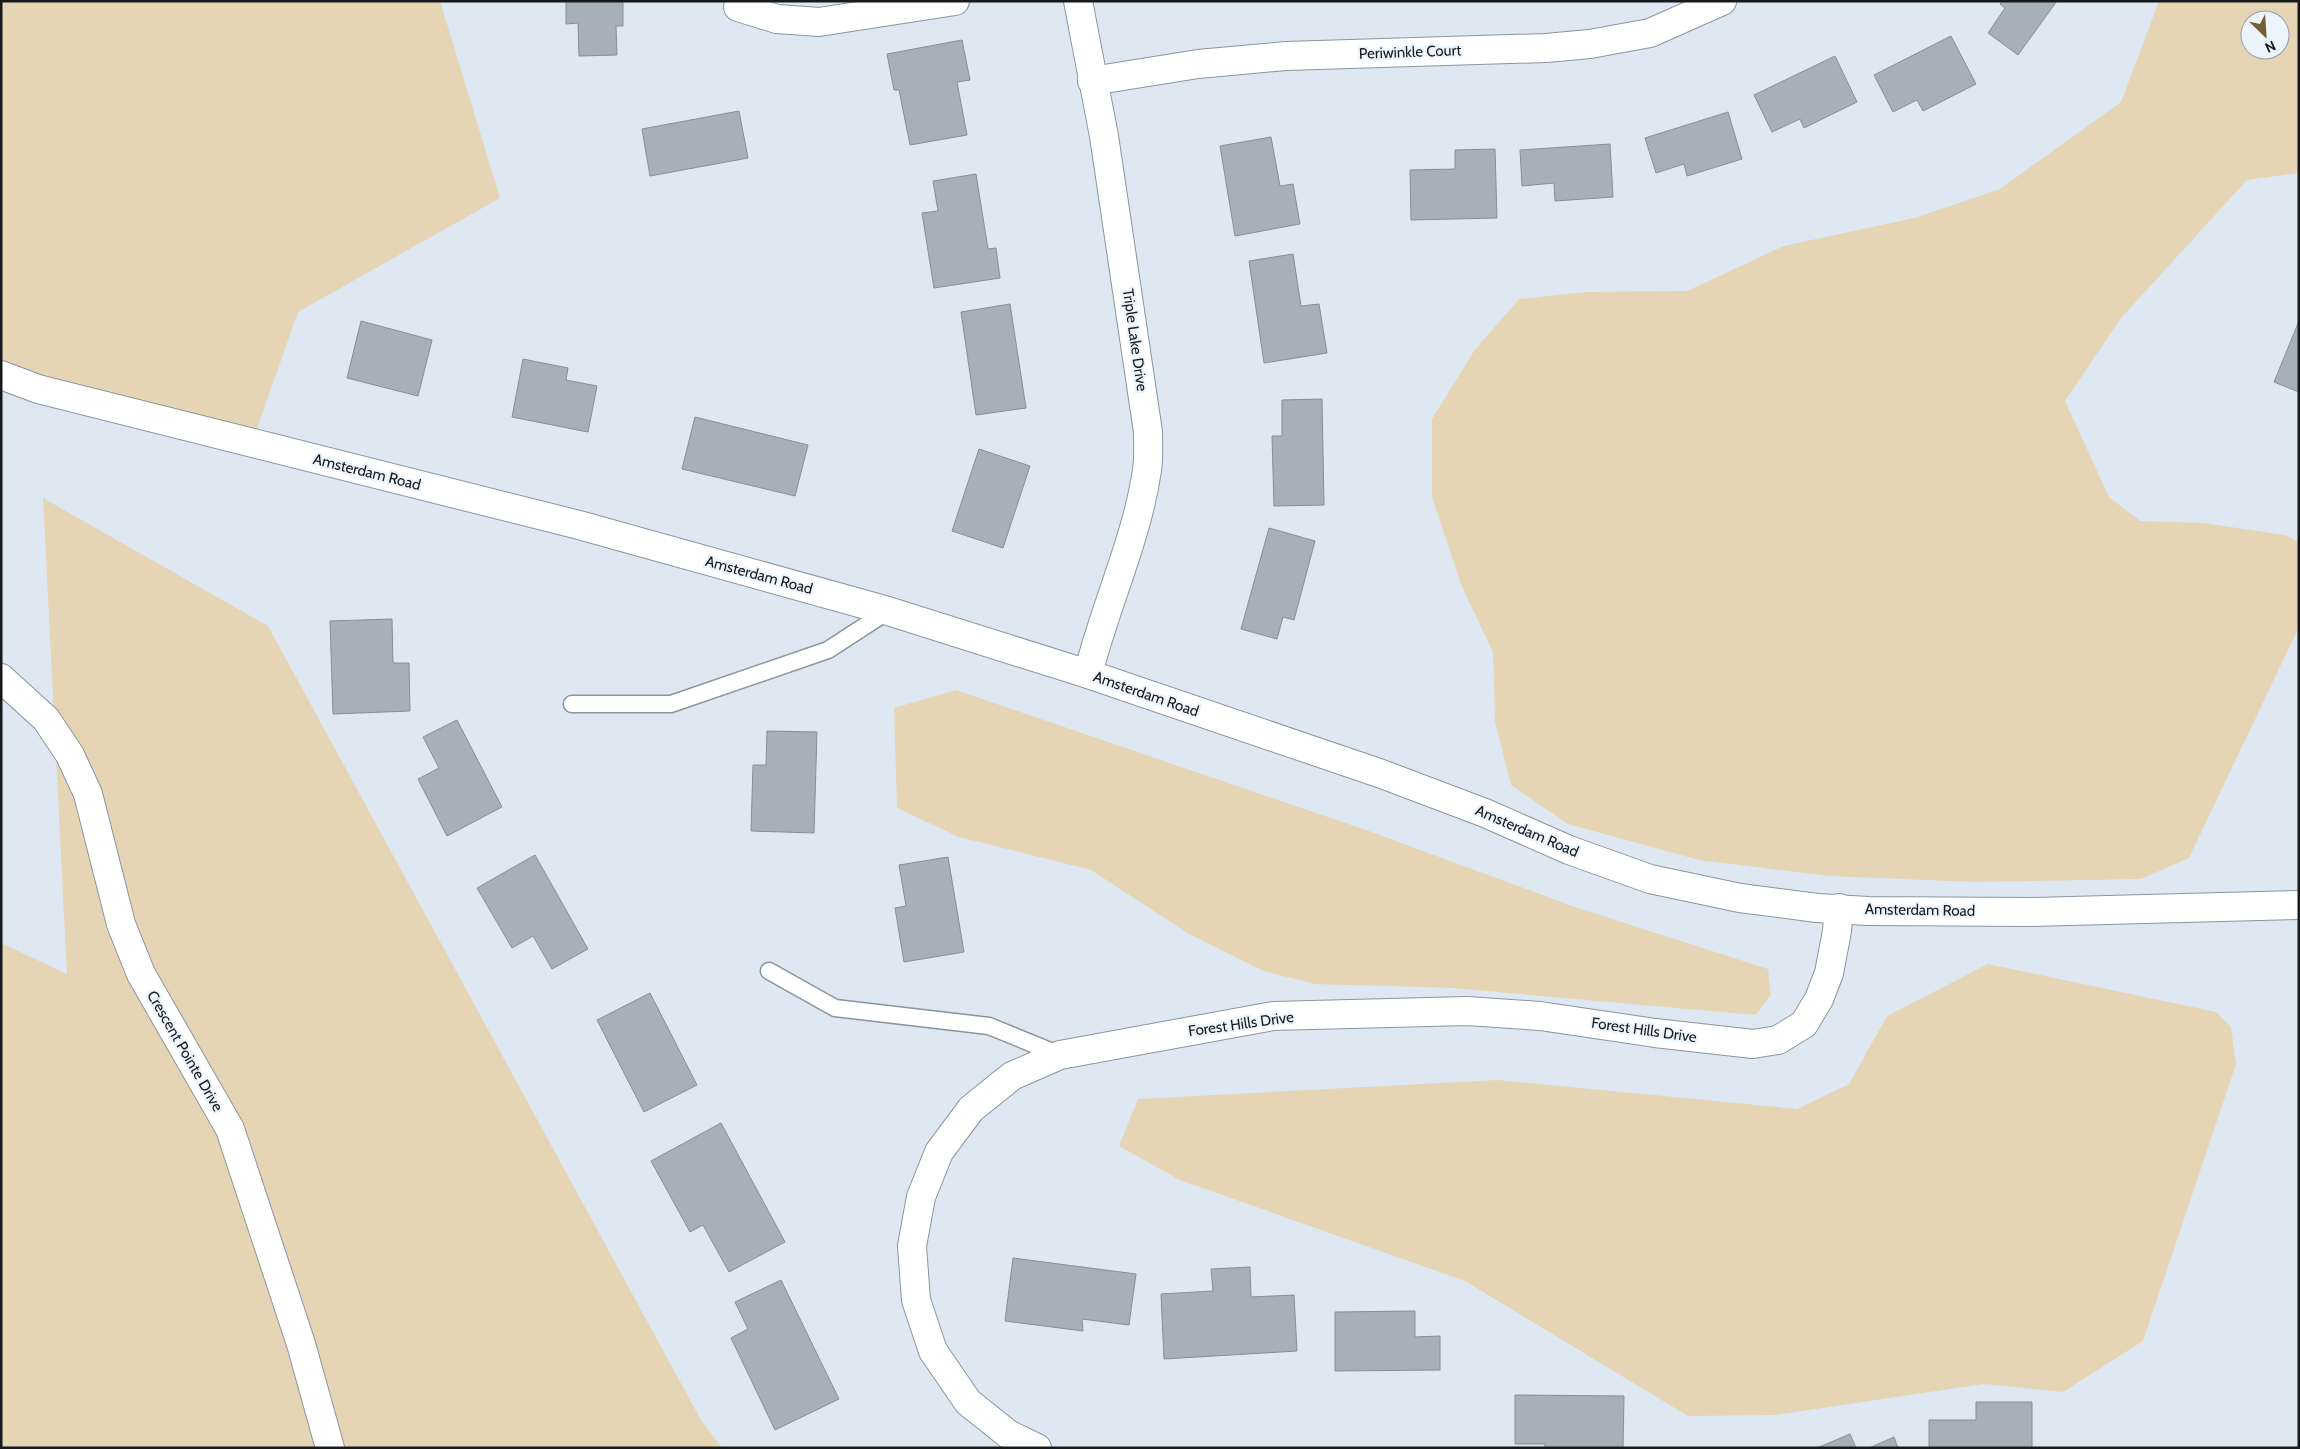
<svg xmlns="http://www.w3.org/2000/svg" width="2300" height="1449" font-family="Cabin,sans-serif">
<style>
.green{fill:#e5d5b4;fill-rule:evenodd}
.building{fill:#a6b0ba;stroke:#858f98}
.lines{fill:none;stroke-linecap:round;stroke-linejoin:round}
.service-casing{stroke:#8b959e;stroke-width:19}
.minor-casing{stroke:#8b959e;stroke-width:30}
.tertiary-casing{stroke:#8b959e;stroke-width:30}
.service{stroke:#fff;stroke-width:16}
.minor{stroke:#fff;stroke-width:28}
.tertiary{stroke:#fff;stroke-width:28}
.labels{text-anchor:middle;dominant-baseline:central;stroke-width:4.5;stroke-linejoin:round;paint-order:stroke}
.street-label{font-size:15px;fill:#161a1d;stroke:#ecf5fd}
</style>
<rect width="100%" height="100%" fill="#dde8f2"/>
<!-- green -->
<g class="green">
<polygon points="1,1 440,1 500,198 298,312 254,437 1,375"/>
<path d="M 2159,1 L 2299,1 L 2299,173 L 2247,180 L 2121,318 L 2065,401 L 2109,497 L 2140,521 L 2203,523 L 2285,535 L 2299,542 L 2299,627 L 2189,858 L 2141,879 L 1976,882 L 1830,876 L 1699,860 L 1568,824 L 1511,785 L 1495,721 L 1493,652 L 1462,587 L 1432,497 L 1432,419 L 1474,351 L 1519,299 L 1587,292 L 1687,291 L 1784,246 L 1914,218 L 2000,189 L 2121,102 ZM 2250,20 L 2280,20 L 2280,50 L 2250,50 Z"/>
<polygon points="43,498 268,626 701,1420 722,1448 1,1448 1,943 67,974"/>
<polygon points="956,690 1366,830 1575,907 1768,969 1771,995 1755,1015 1452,988 1315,984 1263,971 1189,934 1091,870 959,837 897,808 894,708"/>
<polygon points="1988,964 2216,1012 2231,1027 2236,1064 2143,1341 2063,1392 1984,1384 1775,1415 1688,1416 1465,1281 1180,1180 1119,1146 1138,1099 1498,1080 1797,1109 1849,1084 1887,1016"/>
</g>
<!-- building -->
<g class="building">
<polygon points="566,1 623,1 623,26 616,26 617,55 579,56 578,23 566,24"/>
<polygon points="2002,1 2057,1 2018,55 1988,33 2005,8 2000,4"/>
<polygon points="1951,36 1976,84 1923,111 1917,100 1893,112 1874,75"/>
<polygon points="962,40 970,80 957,82 967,135 910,145 899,90 894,90 887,54"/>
<polygon points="1835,56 1857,102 1804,128 1800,119 1772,132 1754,95"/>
<polygon points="739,111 748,158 650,176 642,129"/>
<polygon points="1728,112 1742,159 1687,176 1684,164 1656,173 1645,138"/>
<polygon points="1271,137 1280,186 1293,184 1300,224 1235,236 1220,146"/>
<polygon points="1610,144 1613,197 1555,201 1554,183 1522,186 1520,150"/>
<polygon points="1495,149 1497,218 1411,220 1410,170 1455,169 1455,150"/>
<polygon points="976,174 988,249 996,248 1000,278 934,288 922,213 938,211 933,181"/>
<polygon points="1293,254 1301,306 1319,304 1327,353 1264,363 1249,261"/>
<polygon points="1010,304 1026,408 976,415 961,312"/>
<polygon points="361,321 432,340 418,396 347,378"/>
<polygon points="2299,321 2299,392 2274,382"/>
<polygon points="523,359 568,368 566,380 597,386 588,432 512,417"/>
<polygon points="1322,399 1324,505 1274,506 1272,436 1282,436 1282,400"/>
<polygon points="695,417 808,445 795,496 682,469"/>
<polygon points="979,449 1030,466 1003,548 952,531"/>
<polygon points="1269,528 1315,541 1294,620 1283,617 1277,639 1241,629"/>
<polygon points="392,619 393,663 409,663 410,711 333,714 330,621"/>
<polygon points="457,720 502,807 447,836 418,779 439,768 423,737"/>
<polygon points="767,731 817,732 814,833 751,831 753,765 766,765"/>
<polygon points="535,855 588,949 552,969 533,936 512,948 477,888"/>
<polygon points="948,857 964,952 904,962 895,908 906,906 899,865"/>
<polygon points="650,993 697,1085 644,1112 597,1020"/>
<polygon points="721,1123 785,1242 729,1272 703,1225 690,1232 651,1161"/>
<polygon points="1013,1258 1136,1274 1129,1325 1082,1319 1083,1331 1005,1321"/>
<polygon points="1250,1267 1251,1297 1294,1295 1297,1351 1164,1359 1161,1294 1213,1291 1211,1269"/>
<polygon points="781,1280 839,1399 775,1430 731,1338 748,1329 735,1302"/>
<polygon points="1415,1311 1415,1337 1440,1336 1440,1370 1335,1371 1335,1312"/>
<polygon points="1515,1395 1624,1396 1623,1448 1545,1448 1545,1444 1515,1444"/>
<polygon points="1976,1402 2032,1402 2032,1448 1929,1448 1929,1420 1976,1420"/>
<polygon points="1850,1434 1856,1448 1817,1448"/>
<polygon points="1894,1437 1898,1448 1869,1448"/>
</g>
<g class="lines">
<!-- service casing -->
<g class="service-casing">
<g id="service">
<polyline points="572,704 671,704 828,650 888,611"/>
<polyline points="769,971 835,1008 989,1026 1060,1055"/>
</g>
</g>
<!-- minor casing -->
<g class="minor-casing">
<g id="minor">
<path d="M 1078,1 L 1104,136 L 1148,432 C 1148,444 1149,457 1147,470 C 1137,539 1105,606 1088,674"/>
<polyline points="738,7 777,19 819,22 955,1"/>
<polyline points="1092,81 1198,64 1286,56 1546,48 1590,44 1650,33 1722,1"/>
<polyline points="1,678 46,719 70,755 88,794 121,924 141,974 230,1129 301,1344 330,1448"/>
<polyline points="1037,1448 1008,1434 968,1402 933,1351 916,1300 912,1246 921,1197 939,1152 971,1109 1012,1076 1060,1055 1273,1016 1467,1011 1540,1016 1655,1033 1753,1044 1778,1040 1804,1024 1819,999 1829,973 1837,931 1839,908"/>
</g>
</g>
<!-- tertiary casing -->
<g class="tertiary-casing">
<polyline id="tertiary" points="1,375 38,389 579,525 888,611 1088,674 1379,773 1485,813 1569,850 1650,879 1740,898 1817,908 1868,911 2028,912 2299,905"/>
</g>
<!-- service -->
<use href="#service" class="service"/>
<!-- minor -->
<use href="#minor" class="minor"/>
<!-- tertiary -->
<use href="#tertiary" class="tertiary"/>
</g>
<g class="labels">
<!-- street labels -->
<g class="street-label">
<text transform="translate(1410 52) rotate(-2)">Periwinkle Court</text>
<text transform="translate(1135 340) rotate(82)">Triple Lake Drive</text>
<text transform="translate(367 472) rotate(14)">Amsterdam Road</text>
<text transform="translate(759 575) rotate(15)">Amsterdam Road</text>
<text transform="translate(1146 694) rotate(19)">Amsterdam Road</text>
<text transform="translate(1527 831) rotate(23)">Amsterdam Road</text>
<text transform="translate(1920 910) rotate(1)">Amsterdam Road</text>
<text transform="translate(1241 1024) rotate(-8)">Forest Hills Drive</text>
<text transform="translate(1644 1030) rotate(8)">Forest Hills Drive</text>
<text transform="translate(185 1051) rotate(60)">Crescent Pointe Drive</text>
</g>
</g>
<!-- border -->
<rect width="2300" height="1449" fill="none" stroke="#161a1d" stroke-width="5"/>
<!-- north arrow -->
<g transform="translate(2265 35) rotate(155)"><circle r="24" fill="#ecf5fd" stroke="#969da3"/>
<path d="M0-4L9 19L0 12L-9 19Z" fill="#765f2f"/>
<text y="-8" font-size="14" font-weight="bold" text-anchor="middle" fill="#161a1d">N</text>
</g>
</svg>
